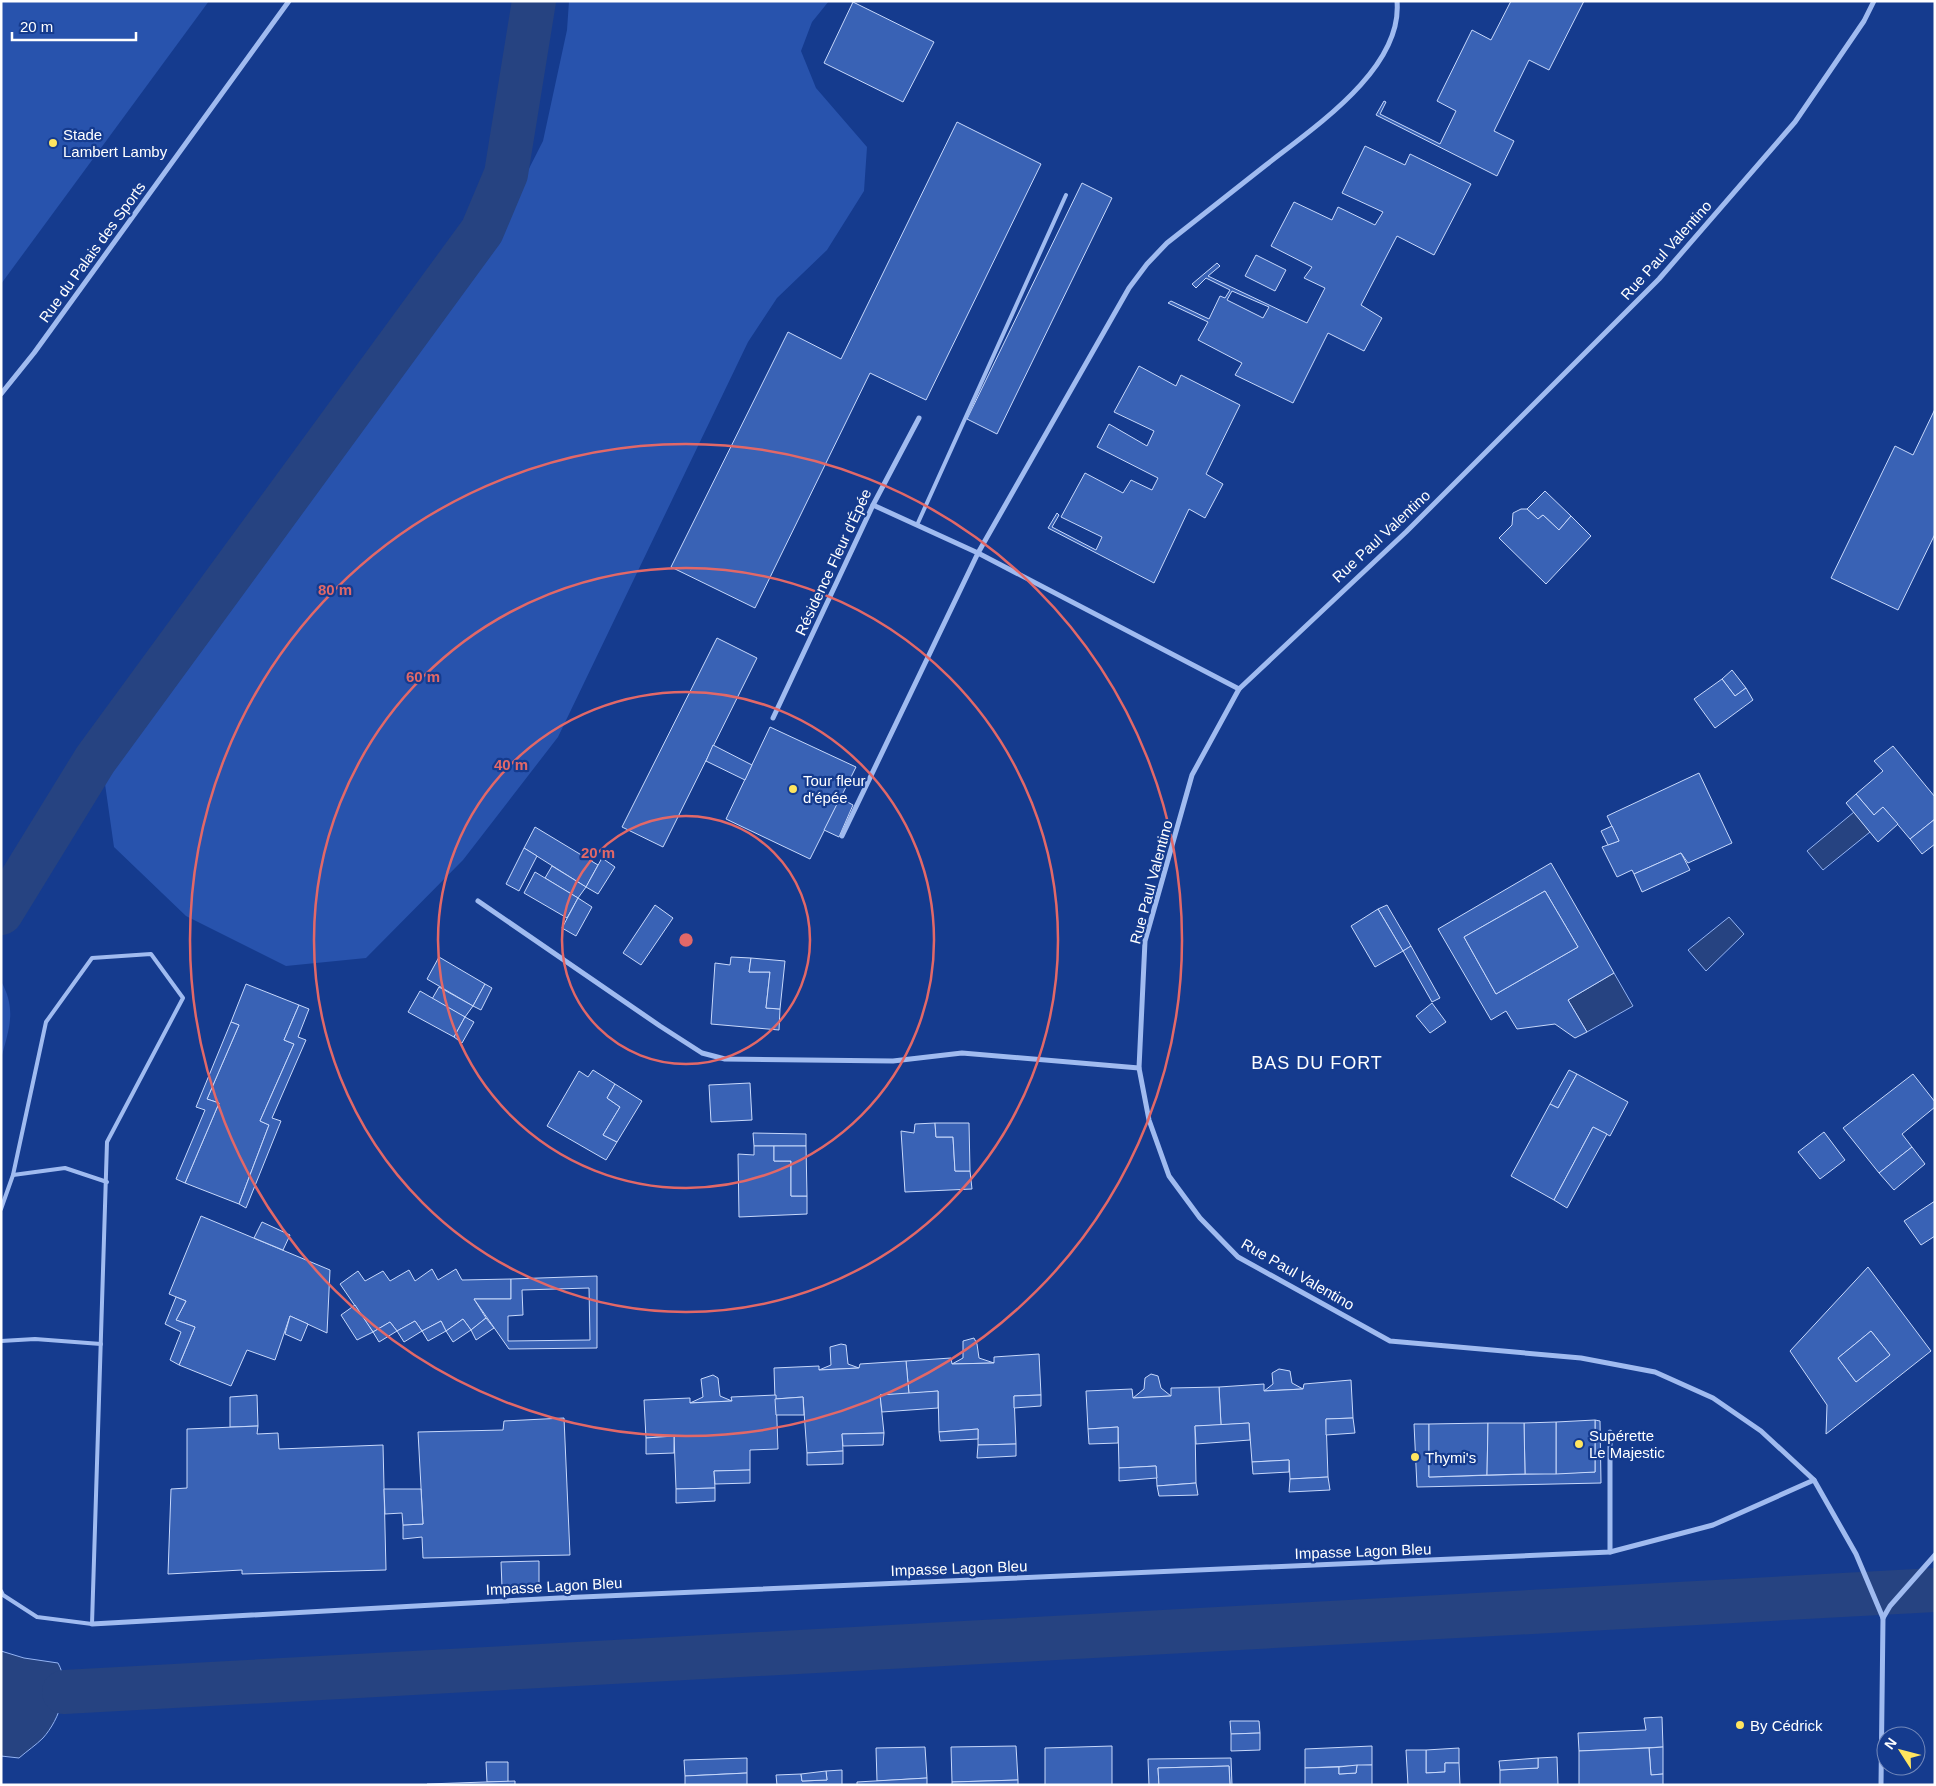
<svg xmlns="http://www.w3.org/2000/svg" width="1936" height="1786" font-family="Helvetica,sans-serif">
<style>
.green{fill:#2853ad}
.water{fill:#264381;stroke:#93b3f3}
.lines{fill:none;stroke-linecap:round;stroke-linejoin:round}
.canal{stroke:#264381;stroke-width:44}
.building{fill:#3962b5;stroke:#c7d8fb;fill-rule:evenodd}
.lane{stroke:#a0bbf0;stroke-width:4}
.street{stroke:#a0bbf0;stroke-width:5}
.ring{fill:none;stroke:#e26868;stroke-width:2.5}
.poi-dot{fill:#ffe55f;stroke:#153b8e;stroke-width:2}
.labels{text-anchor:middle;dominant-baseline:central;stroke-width:4.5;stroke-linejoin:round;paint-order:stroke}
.poi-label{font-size:15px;fill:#fff;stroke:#153b8e;text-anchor:start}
.street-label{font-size:15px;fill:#fff;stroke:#153b8e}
.quarter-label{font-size:18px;letter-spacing:1px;fill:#fff;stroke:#153b8e}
.centre{fill:#e26868;stroke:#153b8e;stroke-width:2.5}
.ring-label{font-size:15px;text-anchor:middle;font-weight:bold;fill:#e26868;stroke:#153b8e;stroke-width:4.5;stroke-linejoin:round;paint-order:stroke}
</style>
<rect width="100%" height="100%" fill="#153b8e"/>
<!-- green -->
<g class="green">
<polygon points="1,1 209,1 1,284"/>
<polygon points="569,1 829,1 812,22 801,51 816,88 867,147 864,191 827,250 777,298 748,342 558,737 463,860 366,958 286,966 186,916 114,847 104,777 127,722 509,208 543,141 567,30"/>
<path d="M 1,981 C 17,1010 9,1029 1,1059 Z"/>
</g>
<!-- water -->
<g class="water">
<polygon points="1854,812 1870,832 1823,870 1807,851"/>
<polygon points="1729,917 1744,934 1706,971 1688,950"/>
<polygon points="1614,973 1633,1006 1587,1032 1568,1000"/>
<path d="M 1,1651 L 24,1658 L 58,1663 C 71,1686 60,1719 43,1738 C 36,1745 27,1751 19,1758 L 1,1756 Z"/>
</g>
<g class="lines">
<!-- canal -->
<g class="canal">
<polyline points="1,913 95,760 482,231 506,174 534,1"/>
<polyline points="64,1692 1935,1590"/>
</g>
</g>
<!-- building -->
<g class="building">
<polygon points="1511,1 1584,1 1549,70 1529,60 1494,131 1514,141 1497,176 1376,115 1384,101 1386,102 1380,114 1440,144 1456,111 1437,101 1472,30 1491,40"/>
<polygon points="853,2 934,42 903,102 824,63"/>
<polygon points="957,122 1041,164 926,400 870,373 755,608 671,567 788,332 841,359"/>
<path d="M 1365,146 L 1405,165 L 1410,154 L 1471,184 L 1434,255 L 1397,236 L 1361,305 L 1382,318 L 1364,351 L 1328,333 L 1293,403 L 1235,375 L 1242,363 L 1198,340 L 1208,322 L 1168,303 L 1171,301 L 1209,319 L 1220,296 L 1225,298 L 1230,290 L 1206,278 L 1196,288 L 1192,284 L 1217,263 L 1220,266 L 1208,276 L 1307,323 L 1325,288 L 1304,278 L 1312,267 L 1271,246 L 1294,202 L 1332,220 L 1338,207 L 1375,225 L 1383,212 L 1342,193 ZM 1232,291 L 1269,307 L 1263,318 L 1227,300 Z"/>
<polygon points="1082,183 1112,198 997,434 967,419"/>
<polygon points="1256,255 1286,270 1275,291 1245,276"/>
<polygon points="1139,366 1176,386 1181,375 1240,405 1206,474 1223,484 1205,518 1189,509 1154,583 1048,528 1057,513 1059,515 1052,527 1096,550 1102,537 1061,517 1085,473 1123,493 1131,480 1152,490 1158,478 1097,447 1109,424 1147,446 1154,431 1114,412"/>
<polygon points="1935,409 1935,534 1898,610 1831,578 1895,446 1913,455"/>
<polygon points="1545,491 1571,516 1559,530 1543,515 1538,519 1527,509"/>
<polygon points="1521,509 1527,509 1538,519 1543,515 1559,530 1571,516 1591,536 1546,584 1499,538 1512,525 1513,513"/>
<polygon points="717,638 757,658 663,847 622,827"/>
<polygon points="1732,670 1746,688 1735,696 1722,679"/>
<polygon points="1722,679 1735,696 1746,688 1753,700 1715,728 1694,699"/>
<polygon points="770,727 856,767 810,859 726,819"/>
<polygon points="713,745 752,765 745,780 706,761"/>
<polygon points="1893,746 1935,797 1935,819 1910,839 1883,807 1874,815 1856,794 1883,771 1874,761"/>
<polygon points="1699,773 1732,843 1688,863 1681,853 1634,874 1632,870 1617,877 1602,847 1619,841 1607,816"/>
<polygon points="1856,794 1874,815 1883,807 1898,824 1878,842 1846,803"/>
<polygon points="840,798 853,805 839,837 824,830"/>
<polygon points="1935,819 1935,844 1922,854 1910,839"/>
<polygon points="1612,826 1619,841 1608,845 1601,831"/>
<polygon points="535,827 598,865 586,887 524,848"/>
<polygon points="524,848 537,856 519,891 506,884"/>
<polygon points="1681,853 1690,870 1642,892 1634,874"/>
<polygon points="602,858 615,867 598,894 586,887"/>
<path d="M 1551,863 L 1614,973 L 1568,1000 L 1587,1032 L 1575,1038 L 1555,1024 L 1517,1029 L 1506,1011 L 1491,1020 L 1438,929 ZM 1545,891 L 1578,947 L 1496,994 L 1464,937 Z"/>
<polygon points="552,866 586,887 578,898 545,878"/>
<polygon points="535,872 578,898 567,918 524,893"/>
<polygon points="1545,891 1578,947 1496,994 1464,937"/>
<polygon points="578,898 592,907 576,936 562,928"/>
<polygon points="655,905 673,918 641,965 623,953"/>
<polygon points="1387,905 1411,946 1403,951 1378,909"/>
<polygon points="1378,909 1403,951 1375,967 1351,926"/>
<polygon points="1411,946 1440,998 1432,1002 1403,951"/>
<polygon points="439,957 485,984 473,1006 427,979"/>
<polygon points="731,957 751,958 749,972 770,972 766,1008 780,1009 779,1030 711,1024 715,963 730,965"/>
<polygon points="751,958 785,961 780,1009 766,1008 770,972 749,972"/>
<polygon points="246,984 299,1005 284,1040 294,1044 260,1121 269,1125 239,1204 185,1183 219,1103 207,1099 239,1025 231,1022"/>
<polygon points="485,984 492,988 481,1010 473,1006"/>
<polygon points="439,987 473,1006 465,1017 432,999"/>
<polygon points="420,991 465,1017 454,1037 408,1012"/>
<polygon points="1432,1003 1446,1022 1430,1033 1416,1016"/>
<polygon points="299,1005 309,1009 298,1037 306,1040 272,1118 281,1121 246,1208 239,1204 269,1125 260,1121 294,1044 284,1040"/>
<polygon points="465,1017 474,1022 462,1043 454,1037"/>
<polygon points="231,1022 239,1025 207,1099 219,1103 185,1183 176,1179 205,1110 196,1107"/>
<polygon points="593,1070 615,1084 607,1098 620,1107 603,1135 617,1142 606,1160 547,1126 579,1071 588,1077"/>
<polygon points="1569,1070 1577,1074 1558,1108 1550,1104"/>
<polygon points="1577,1074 1628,1102 1610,1136 1593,1127 1554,1200 1511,1176 1550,1104 1558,1108"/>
<polygon points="1913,1074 1935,1102 1935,1107 1902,1134 1912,1147 1879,1173 1843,1128"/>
<polygon points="750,1083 752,1120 711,1122 709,1085"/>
<polygon points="615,1084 642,1101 617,1142 603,1135 620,1107 607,1098"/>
<polygon points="935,1123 936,1137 953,1137 955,1171 970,1171 972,1189 905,1192 901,1131 914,1133 915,1124"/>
<polygon points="935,1123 969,1123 970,1171 955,1171 953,1137 936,1137"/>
<polygon points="1593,1127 1607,1134 1567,1208 1554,1200"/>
<polygon points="1824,1132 1845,1160 1820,1179 1798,1152"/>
<polygon points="753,1133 806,1134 806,1146 754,1146"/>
<polygon points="754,1146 774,1146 774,1161 791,1161 791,1196 807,1196 807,1214 739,1217 738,1154 754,1155"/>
<polygon points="774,1146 806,1146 807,1196 791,1196 791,1161 774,1161"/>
<polygon points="1912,1147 1925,1164 1894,1190 1879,1173"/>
<polygon points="1935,1201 1935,1236 1921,1245 1904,1221"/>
<polygon points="201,1216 330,1270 327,1333 290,1316 275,1360 247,1350 231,1386 179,1365 195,1327 176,1320 186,1301 169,1294"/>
<polygon points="262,1222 290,1235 283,1250 254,1238"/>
<path d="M 1868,1267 L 1931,1351 L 1826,1434 L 1827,1405 L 1790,1351 ZM 1871,1331 L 1890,1355 L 1856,1382 L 1838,1358 Z"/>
<polygon points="432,1269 438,1280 456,1269 462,1280 511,1279 511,1299 474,1299 486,1318 471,1330 463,1319 446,1331 441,1321 422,1331 415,1321 397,1331 390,1322 373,1332 340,1284 358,1271 365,1281 383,1271 390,1281 409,1270 415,1281"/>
<path d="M 597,1276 L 597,1348 L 509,1349 L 474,1299 L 511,1299 L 511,1279 ZM 589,1288 L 590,1340 L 508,1341 L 508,1316 L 523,1315 L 522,1290 Z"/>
<polygon points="176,1297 186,1301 176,1320 195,1327 179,1365 170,1360 181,1332 165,1324"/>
<polygon points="355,1305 373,1332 357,1340 341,1315"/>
<polygon points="290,1316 308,1324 301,1341 285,1334"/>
<polygon points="486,1318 494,1328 476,1340 471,1330"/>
<polygon points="463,1319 471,1330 453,1342 446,1331"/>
<polygon points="415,1321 422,1331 404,1342 397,1331"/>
<polygon points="441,1321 446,1331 428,1341 422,1331"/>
<polygon points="390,1322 397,1331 379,1342 373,1332"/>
<polygon points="1871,1331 1890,1355 1856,1382 1838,1358"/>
<polygon points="974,1338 977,1344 979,1358 994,1363 952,1364 963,1358 963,1341"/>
<polygon points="841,1344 846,1345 848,1364 859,1368 819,1370 831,1365 830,1347"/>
<polygon points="1039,1354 1041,1395 1014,1396 1016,1444 978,1445 978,1429 939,1432 938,1391 909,1394 906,1361 951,1358 952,1364 994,1363 994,1357"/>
<polygon points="906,1361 909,1394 880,1395 884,1433 842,1434 843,1451 807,1453 803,1397 775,1399 774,1368 819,1366 819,1370 859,1368 860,1364"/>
<polygon points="1279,1369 1290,1371 1292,1383 1303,1389 1264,1391 1273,1384 1272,1373"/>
<polygon points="1151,1374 1158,1376 1161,1388 1171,1396 1133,1398 1144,1389 1145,1378"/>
<polygon points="713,1375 718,1378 720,1396 732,1401 690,1403 703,1397 701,1379"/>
<polygon points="1351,1380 1353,1418 1326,1419 1328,1477 1290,1479 1289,1460 1252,1462 1249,1423 1221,1425 1219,1387 1264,1384 1264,1391 1303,1389 1304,1384"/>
<polygon points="1219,1387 1221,1425 1195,1426 1196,1483 1157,1486 1156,1466 1119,1468 1118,1427 1088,1429 1086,1391 1132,1389 1133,1398 1171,1396 1171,1388"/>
<polygon points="938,1391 938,1408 882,1412 880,1395"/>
<polygon points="257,1395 258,1426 230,1427 230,1397"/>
<polygon points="776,1395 778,1449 750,1450 750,1470 714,1471 715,1488 676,1489 674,1436 646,1438 644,1400 690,1398 690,1403 732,1401 731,1397"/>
<polygon points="1041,1395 1041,1406 1014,1408 1014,1396"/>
<polygon points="803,1397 804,1415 776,1415 775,1399"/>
<polygon points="564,1418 570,1555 423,1558 422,1537 403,1539 403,1525 423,1524 418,1432 503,1430 504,1421"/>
<polygon points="1353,1418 1355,1433 1326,1435 1326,1419"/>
<polygon points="1595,1420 1600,1421 1601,1483 1417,1487 1414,1424 1429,1424 1429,1477 1595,1472"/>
<polygon points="1595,1420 1595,1472 1556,1474 1556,1422"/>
<polygon points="1556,1422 1556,1474 1525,1474 1524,1423"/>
<polygon points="1249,1423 1250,1440 1196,1444 1195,1426"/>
<polygon points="1488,1423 1487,1475 1429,1477 1429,1424"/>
<polygon points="1488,1423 1524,1423 1525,1474 1487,1475"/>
<polygon points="258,1426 257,1434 278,1433 279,1449 383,1445 386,1570 242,1574 242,1570 168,1574 171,1489 187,1488 187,1429"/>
<polygon points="1118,1427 1118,1443 1089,1444 1088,1429"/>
<polygon points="978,1429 978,1439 940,1441 939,1432"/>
<polygon points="884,1433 883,1445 843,1446 842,1434"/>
<polygon points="674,1436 674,1453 646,1454 646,1438"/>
<polygon points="1016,1444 1016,1456 977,1458 978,1445"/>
<polygon points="843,1451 843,1464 807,1465 807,1453"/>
<polygon points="1289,1460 1289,1472 1253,1474 1252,1462"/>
<polygon points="1156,1466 1157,1478 1119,1481 1119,1468"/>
<polygon points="750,1470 750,1483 715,1484 714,1471"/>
<polygon points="1328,1477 1330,1490 1289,1492 1290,1479"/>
<polygon points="1196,1483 1198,1495 1159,1496 1157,1486"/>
<polygon points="715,1488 715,1501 676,1503 676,1489"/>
<polygon points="384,1489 421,1489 423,1524 403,1525 402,1513 385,1514"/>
<polygon points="539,1561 539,1586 502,1587 501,1562"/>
<polygon points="1662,1717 1663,1747 1579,1751 1578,1733 1646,1730 1644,1718"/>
<polygon points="1230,1721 1259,1721 1260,1733 1231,1734"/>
<polygon points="1260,1733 1260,1750 1231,1751 1231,1734"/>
<polygon points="1016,1746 1018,1780 952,1782 951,1747"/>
<polygon points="1112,1746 1112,1785 1045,1785 1045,1748"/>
<polygon points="1372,1746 1372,1765 1305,1768 1305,1749"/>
<polygon points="925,1747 927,1778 877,1781 876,1748"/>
<polygon points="1663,1747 1663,1774 1651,1775 1649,1748"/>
<polygon points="1459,1748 1459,1763 1445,1763 1445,1772 1426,1773 1426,1750"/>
<polygon points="1649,1748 1651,1775 1663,1774 1663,1785 1579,1785 1579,1751"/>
<polygon points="1406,1750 1426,1750 1426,1773 1445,1772 1445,1763 1459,1763 1460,1785 1408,1785"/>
<polygon points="1557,1757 1558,1785 1500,1785 1500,1770 1538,1768 1538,1758"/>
<polygon points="747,1758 747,1773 685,1776 684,1760"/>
<polygon points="1231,1758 1232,1785 1230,1785 1229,1766 1158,1768 1159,1785 1149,1785 1148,1759"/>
<polygon points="1538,1758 1538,1768 1500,1770 1499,1761"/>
<polygon points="486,1762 508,1762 508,1782 487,1782"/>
<polygon points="1357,1765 1372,1765 1372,1785 1305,1785 1305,1768 1339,1767 1339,1774 1356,1773"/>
<polygon points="1357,1765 1356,1773 1339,1774 1339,1767"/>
<polygon points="1229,1766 1230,1785 1159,1785 1158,1768"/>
<polygon points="842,1770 842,1785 777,1785 776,1775 801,1774 802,1781 827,1780 826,1771"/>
<polygon points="826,1771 827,1780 802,1781 801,1774"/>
<polygon points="747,1773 747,1785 685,1785 685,1776"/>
<polygon points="927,1778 927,1785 857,1785 857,1782"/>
<polygon points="1018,1780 1018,1785 952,1785 952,1782"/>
<polygon points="515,1781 515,1785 427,1785 427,1784"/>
</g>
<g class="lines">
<!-- lane -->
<g class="lane">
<polyline points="917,525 1066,195"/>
<polyline points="13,1175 65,1168 107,1182"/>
<polyline points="1,1209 13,1175 46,1022 92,958 151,954 183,998 107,1142 92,1624 37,1617 3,1595 1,1591"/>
<polyline points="1,1341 35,1339 101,1344"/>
</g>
<!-- street -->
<g class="street">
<polyline points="1874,1 1864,21 1795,122 1659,279 1406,532 1239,689 1192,775 1145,941 1139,1068 1149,1120 1169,1176 1200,1218 1238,1257 1390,1341 1581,1358 1655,1372 1713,1398 1761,1431 1814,1480 1856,1554 1883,1618 1881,1785"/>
<polyline points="1,394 34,353 289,1"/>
<polyline points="873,505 978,553 1239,689"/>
<polyline points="773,718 873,505 919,418"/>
<path d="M 842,836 L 978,553 L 1129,288 L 1147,264 L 1167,243 C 1200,217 1233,191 1266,165 C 1313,128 1403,69 1397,1"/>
<polyline points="478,901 660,1026 702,1053 725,1059 893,1061 962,1053 1139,1068"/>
<polyline points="1610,1552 1610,1432"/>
<polyline points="1883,1618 1890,1606 1935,1555"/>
<polyline points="92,1624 559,1598 1610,1552 1713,1525 1814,1480"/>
</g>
</g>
<!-- distance rings -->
<g class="ring">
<circle cx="686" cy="940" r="124"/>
<circle cx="686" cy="940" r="248"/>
<circle cx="686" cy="940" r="372"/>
<circle cx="686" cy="940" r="496"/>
</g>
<!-- markers -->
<g class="poi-dot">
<circle cx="53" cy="143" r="5"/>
<circle cx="793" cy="789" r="5"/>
<circle cx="1579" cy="1444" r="5"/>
<circle cx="1415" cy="1457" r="5"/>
<circle cx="1740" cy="1725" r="5"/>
</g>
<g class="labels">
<!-- poi labels -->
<g class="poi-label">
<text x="63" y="134">Stade<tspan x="63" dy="17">Lambert Lamby</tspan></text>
<text x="803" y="780">Tour fleur<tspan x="803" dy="17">d'épée</tspan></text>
<text x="1589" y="1435">Supérette<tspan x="1589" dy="17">Le Majestic</tspan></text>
<text x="1425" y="1457">Thymi's</text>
<text x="1750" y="1725">By Cédrick</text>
</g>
<!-- street labels -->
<g class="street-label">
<text transform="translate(1666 250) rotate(-48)">Rue Paul Valentino</text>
<text transform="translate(92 252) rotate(-54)">Rue du Palais des Sports</text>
<text transform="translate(1381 536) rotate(-43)">Rue Paul Valentino</text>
<text transform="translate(833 562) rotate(-65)">Résidence Fleur d'Épée</text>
<text transform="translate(1151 882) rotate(-75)">Rue Paul Valentino</text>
<text transform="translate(1298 1274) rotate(30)">Rue Paul Valentino</text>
<text transform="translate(1363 1551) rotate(-2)">Impasse Lagon Bleu</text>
<text transform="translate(959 1568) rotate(-2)">Impasse Lagon Bleu</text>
<text transform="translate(554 1586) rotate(-3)">Impasse Lagon Bleu</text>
</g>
<!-- quarter labels -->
<g class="quarter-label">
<text x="1317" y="1063">BAS DU FORT</text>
</g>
</g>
<circle cx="686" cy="940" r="8" class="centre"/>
<g class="ring-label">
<text x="335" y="595">80 m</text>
<text x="423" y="682">60 m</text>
<text x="511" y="770">40 m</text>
<text x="598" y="858">20 m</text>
</g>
<!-- border -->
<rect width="1936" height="1786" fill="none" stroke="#ffffff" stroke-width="5"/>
<!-- north arrow -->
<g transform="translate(1901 1751) rotate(306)"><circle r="24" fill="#153b8e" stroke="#7389bb"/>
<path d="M0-4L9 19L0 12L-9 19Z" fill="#ffe55f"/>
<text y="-8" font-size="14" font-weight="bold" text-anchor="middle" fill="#ffffff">N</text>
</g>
<!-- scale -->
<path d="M12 32v8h124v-8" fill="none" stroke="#ffffff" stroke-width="2.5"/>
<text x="20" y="32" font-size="15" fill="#ffffff" stroke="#153b8e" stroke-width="4" paint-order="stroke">20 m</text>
</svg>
